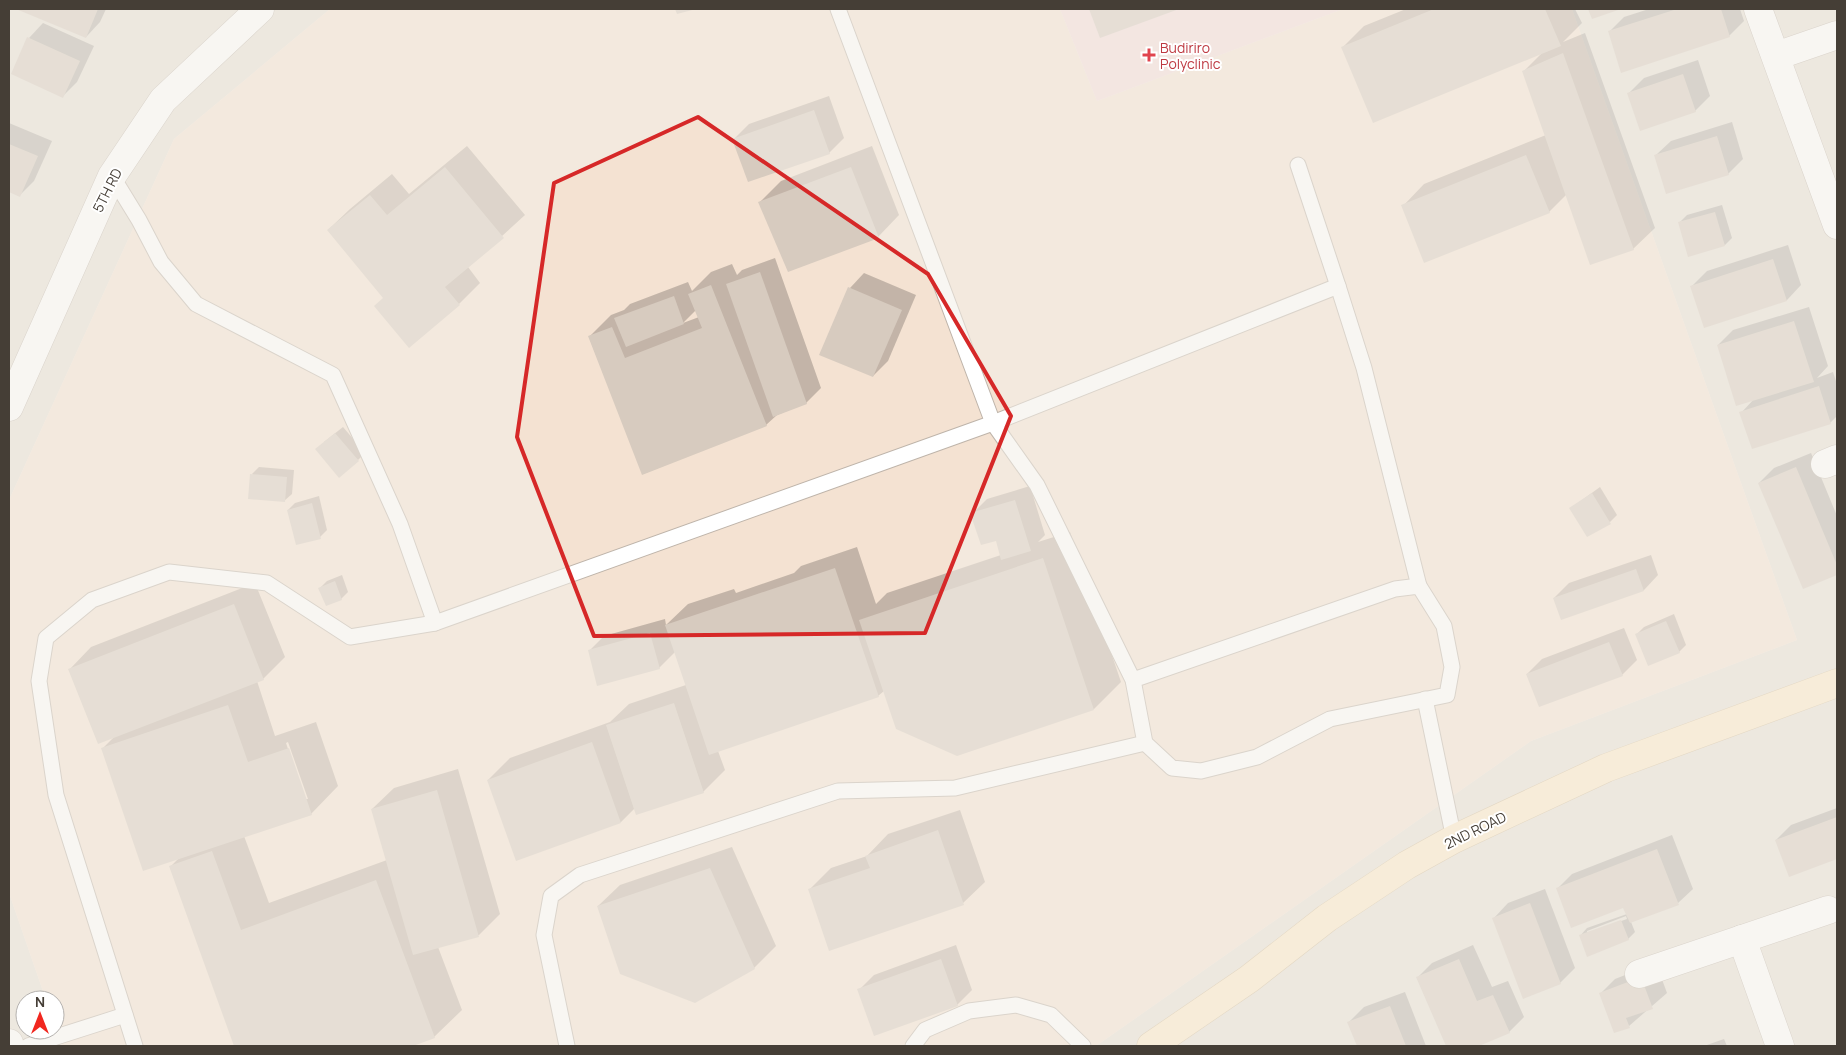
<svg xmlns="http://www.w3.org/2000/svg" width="1846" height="1055" font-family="Manrope,sans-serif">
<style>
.residential{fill:#e6dfd5}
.commercial{fill:#f4e2d2}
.medical{fill:#f3dbda}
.shadow{fill:#0003;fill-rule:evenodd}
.building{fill:#d7cbbf}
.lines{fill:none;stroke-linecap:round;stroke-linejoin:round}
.lane-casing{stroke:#beb4aa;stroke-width:17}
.street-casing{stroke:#beb4aa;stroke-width:29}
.secondary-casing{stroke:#d1bb98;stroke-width:29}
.lane{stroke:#fff;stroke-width:15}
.street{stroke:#fff;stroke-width:28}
.secondary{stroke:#fce9c7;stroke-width:28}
.marked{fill:none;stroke:#d62828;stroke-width:4;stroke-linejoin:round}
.health-dot{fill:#e0444e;stroke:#fff;stroke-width:2}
.labels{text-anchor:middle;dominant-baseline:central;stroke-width:4;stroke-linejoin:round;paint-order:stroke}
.health-label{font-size:14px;fill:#be3a42;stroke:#fff;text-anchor:start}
.street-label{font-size:14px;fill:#453e36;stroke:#fff}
</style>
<rect width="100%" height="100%" fill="#f3eee7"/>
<!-- residential -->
<g class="residential">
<polygon points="9,9 330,9 174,139 9,500"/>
<polygon points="1572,9 1837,9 1837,1046 1096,1046 1531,741 1797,640"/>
<polygon points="9,893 46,1000 25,1000 25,1030 55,1030 55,1027 62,1046 9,1046"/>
</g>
<!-- commercial -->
<polygon class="commercial" points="330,9 1060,9 1097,101 1343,9 1572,9 1797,640 1531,741 1096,1046 62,1046 55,1027 55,1000 46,1000 9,893 9,500 174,139"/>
<!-- medical -->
<polygon class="medical" points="1060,9 1343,9 1097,101"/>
<!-- shadow -->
<g class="shadow">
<polygon points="20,9 106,9 100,22 86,37"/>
<polygon points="1091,9 1176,9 1100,36"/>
<polygon points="1406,9 1575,9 1582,23 1563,42 1585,33 1655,228 1633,249 1567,194 1549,212 1403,206 1424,184 1546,135 1524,71 1543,52 1343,47 1364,26"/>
<polygon points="1649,9 1740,9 1744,21 1729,36 1609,32 1624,17"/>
<polygon points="43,23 94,46 77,82 63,96 29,38"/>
<polygon points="1698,60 1710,96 1695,111 1629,93 1644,78"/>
<polygon points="829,96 844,138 829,153 734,139 749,124"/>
<polygon points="1732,122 1743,159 1728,174 1656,155 1671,141"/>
<polygon points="9,123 52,141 34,181 19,196 9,191"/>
<polygon points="467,146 525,215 468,267 480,283 459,304 384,297 328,230 350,209 392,174 409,194"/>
<polygon points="872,146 899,215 878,237 760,202 781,181"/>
<polygon points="1722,205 1732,238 1725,245 1679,223 1687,215"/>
<polygon points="1788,245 1801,285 1787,300 1705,326 1692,286 1707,271"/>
<path d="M 775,258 L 821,388 L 806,403 L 777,415 L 766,425 L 643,474 L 589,337 L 611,315 L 624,310 L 630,304 L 688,282 L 692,291 L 711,272 L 732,264 L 737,275 L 742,270 ZM 696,310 L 699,317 L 683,323 Z"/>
<polygon points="864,273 916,295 888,361 873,376 821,354 850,288"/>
<polygon points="1809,307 1828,366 1817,378 1833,372 1837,384 1837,416 1830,423 1741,413 1754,399 1718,345 1733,330"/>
<polygon points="343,427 365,453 358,460 324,442"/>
<polygon points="1811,453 1837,516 1837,573 1804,587 1759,483 1774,468"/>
<polygon points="259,467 294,470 292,494 284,501 252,474"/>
<polygon points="1030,486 1045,535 1038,542 1070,532 1121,682 1094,709 884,691 878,696 718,751 725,770 703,792 635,808 621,822 516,859 488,780 510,758 610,722 629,704 686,685 675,652 659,668 589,651 604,636 665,619 666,625 688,604 734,589 736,593 794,573 801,566 857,547 876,604 887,593 1001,555 997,540 972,514 987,499"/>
<polygon points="1600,487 1617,515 1610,522 1571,508"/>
<polygon points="319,496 327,530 320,537 288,510 295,503"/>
<polygon points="1651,555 1658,575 1644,590 1554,598 1569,583"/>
<polygon points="342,575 348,592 341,599 320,588 327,581"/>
<path d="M 255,583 L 285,657 L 263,679 L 257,681 L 275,736 L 316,722 L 338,786 L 311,814 L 244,836 L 269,903 L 387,860 L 372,809 L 394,788 L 458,769 L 500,914 L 479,935 L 438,947 L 462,1010 L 434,1037 L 410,1046 L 235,1046 L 170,867 L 179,858 L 103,748 L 114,737 L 70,669 L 91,647 ZM 288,742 L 308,799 L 305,799 L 286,743 Z"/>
<polygon points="1674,614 1686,645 1679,652 1637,634 1644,627"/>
<polygon points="1624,628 1637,660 1622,675 1527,674 1542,659"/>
<polygon points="1837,808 1837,857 1790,875 1776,840 1791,825"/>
<polygon points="960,810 985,882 963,903 809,890 831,868 867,856 888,834"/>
<path d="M 1672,835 L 1693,889 L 1678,903 L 1631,922 L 1635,932 L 1628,939 L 1580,936 L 1587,928 L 1627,914 L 1624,907 L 1557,889 L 1572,874 ZM 1626,916 L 1627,919 L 1587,933 L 1587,931 Z"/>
<polygon points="732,847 776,946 754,968 598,906 620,885"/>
<polygon points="1545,889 1575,968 1560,983 1494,918 1508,903"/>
<polygon points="956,945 972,990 957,1005 859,990 874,975"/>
<polygon points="1473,945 1492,987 1508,981 1524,1017 1509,1032 1476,1046 1447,1046 1417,978 1432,963"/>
<polygon points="1656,963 1667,993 1629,1026 1601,993 1615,979"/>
<polygon points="1405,992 1426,1046 1358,1046 1349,1022 1364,1007"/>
<polygon points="1724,1039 1727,1046 1704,1046"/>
</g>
<!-- building -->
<g class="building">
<polygon points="16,9 98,9 86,38"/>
<polygon points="675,9 696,9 677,14"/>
<polygon points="1089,9 1179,9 1100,38"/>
<polygon points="1434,9 1545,9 1561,46 1373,123 1341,47"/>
<polygon points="1588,9 1621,9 1592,19"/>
<polygon points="1677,9 1721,9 1730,37 1621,73 1608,31"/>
<polygon points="27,37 80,61 63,98 11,74"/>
<polygon points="1563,53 1634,250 1590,265 1522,71"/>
<polygon points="1683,74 1696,112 1640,131 1627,93"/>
<polygon points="814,110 830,154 748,182 732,139"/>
<polygon points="1717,136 1729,175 1666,194 1654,155"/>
<polygon points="9,144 38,156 20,197 9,192"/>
<polygon points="1526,155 1550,213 1424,263 1401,205"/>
<polygon points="445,167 504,238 445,287 460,305 409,348 374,306 383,298 327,230 370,195 387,215"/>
<polygon points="851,167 879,238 788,272 758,202"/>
<polygon points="1715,212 1725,246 1688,257 1678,222"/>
<polygon points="1773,259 1787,301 1704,328 1690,286"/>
<polygon points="760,272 807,404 773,417 726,284"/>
<polygon points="711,285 767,426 642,475 588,336 612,327 625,358 702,328 688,294"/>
<polygon points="848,287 902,310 873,377 819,355"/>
<polygon points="674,296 684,324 626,347 614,318"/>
<polygon points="1794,321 1814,382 1736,406 1717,345"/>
<polygon points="1819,386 1831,424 1752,449 1739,412"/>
<polygon points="335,433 359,461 339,478 315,449"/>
<polygon points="1796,467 1837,565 1837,575 1803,589 1758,483"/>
<polygon points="250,474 287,477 285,502 248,499"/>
<polygon points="1592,493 1611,524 1587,537 1569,508"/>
<polygon points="1015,500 1031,551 1001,560 996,541 981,545 970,513"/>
<polygon points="312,503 321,539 296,545 287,510"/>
<polygon points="1043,558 1094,710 957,756 896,729 859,620"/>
<polygon points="835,568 879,697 709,755 665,625"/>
<polygon points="1636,569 1644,591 1561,620 1553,598"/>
<polygon points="335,581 342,600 326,606 318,588"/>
<polygon points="234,604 264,680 98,744 68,669"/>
<polygon points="1666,621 1680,653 1648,666 1635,634"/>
<polygon points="650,633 660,669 597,686 588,650"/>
<polygon points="1609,642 1623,676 1539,707 1526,674"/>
<polygon points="674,703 704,793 636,815 606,725"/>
<polygon points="228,705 248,762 289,748 312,815 143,871 101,748"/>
<polygon points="592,742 621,823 516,861 487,780"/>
<polygon points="437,790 479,937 413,955 371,809"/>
<polygon points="1837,817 1837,859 1789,877 1775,840"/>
<polygon points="938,830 964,905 829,951 808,889 870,868 865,856"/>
<polygon points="1657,849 1679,905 1630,923 1623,908 1571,928 1556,888"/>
<polygon points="212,851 241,930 376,880 435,1038 413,1046 234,1046 169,866"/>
<polygon points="710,868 755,969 695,1003 620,974 597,906"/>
<polygon points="1530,903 1561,984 1523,999 1492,918"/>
<polygon points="1621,920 1629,940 1587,957 1579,935"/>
<polygon points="941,959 958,1006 874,1036 857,989"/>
<polygon points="1459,959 1477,1001 1493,995 1510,1033 1479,1046 1446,1046 1416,977"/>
<polygon points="1641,977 1653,1009 1626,1018 1630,1028 1614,1033 1599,993"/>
<polygon points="1390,1006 1406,1046 1357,1046 1347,1022"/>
</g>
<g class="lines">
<!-- lane casing -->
<g class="lane-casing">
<g id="lane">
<polyline points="838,9 993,423 1037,485 1133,680 1145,743 1172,768 1201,771 1257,757 1330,719 1447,695 1452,667 1444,626 1419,586 1395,589 1133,680"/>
<polyline points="1298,165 1338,286"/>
<polyline points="112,176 139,220 161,262 196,304 333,375 400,524 435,623"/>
<polyline points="1425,699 1454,839"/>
<polyline points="28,1046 125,1015"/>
<polyline points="135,1046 56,795 39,681 46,638 92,600 169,572 267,583 350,637 435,623 993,423 1338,286 1364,368 1419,586"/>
<polyline points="567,1046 544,935 551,896 580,875 838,791 955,788 1145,743"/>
<polyline points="913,1046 925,1030 969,1011 1016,1005 1051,1015 1083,1046"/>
</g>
</g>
<!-- street casing -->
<g class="street-casing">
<g id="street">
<polyline points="1758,9 1837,225"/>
<polyline points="1776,56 1837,35"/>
<polyline points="9,407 112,176 163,100 260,9"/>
<polyline points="1825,464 1837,459"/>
<polyline points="1742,939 1780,1046"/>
<polyline points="1639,974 1828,910"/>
<polyline points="9,1043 10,1046"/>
</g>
</g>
<!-- secondary casing -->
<g class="secondary-casing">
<polyline id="secondary" points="1151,1046 1249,979 1327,918 1407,865 1454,839 1606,768 1837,683"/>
</g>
<!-- lane -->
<use href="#lane" class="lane"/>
<!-- street -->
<use href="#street" class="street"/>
<!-- secondary -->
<use href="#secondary" class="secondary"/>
</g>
<!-- marked area -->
<path d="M0 0H1846V1055H0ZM 698,117 L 928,274 L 1011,416 L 925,633 L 594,636 L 517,437 L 554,183 Z" fill="#f3eee7" fill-opacity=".55" fill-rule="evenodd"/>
<path class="marked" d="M 698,117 L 928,274 L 1011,416 L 925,633 L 594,636 L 517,437 L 554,183 Z"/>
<!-- markers -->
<path class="health-dot" d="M1146.5 47.5h5v5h5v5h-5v5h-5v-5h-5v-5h5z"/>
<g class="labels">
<!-- health labels -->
<g class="health-label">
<text x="1160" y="47">Budiriro<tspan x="1160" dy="16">Polyclinic</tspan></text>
</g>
<!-- street labels -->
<g class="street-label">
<text transform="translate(107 190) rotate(-63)">5TH RD</text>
<text transform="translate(1475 830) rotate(-26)">2ND ROAD</text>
</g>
</g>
<!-- border -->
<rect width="1846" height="1055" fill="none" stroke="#453e36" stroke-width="20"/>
<!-- north arrow -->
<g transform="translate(40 1015)"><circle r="24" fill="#ffffff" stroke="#b5b2af"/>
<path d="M0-4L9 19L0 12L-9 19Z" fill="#f1271f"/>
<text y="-8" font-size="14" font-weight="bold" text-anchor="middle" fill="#453e36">N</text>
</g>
</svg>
